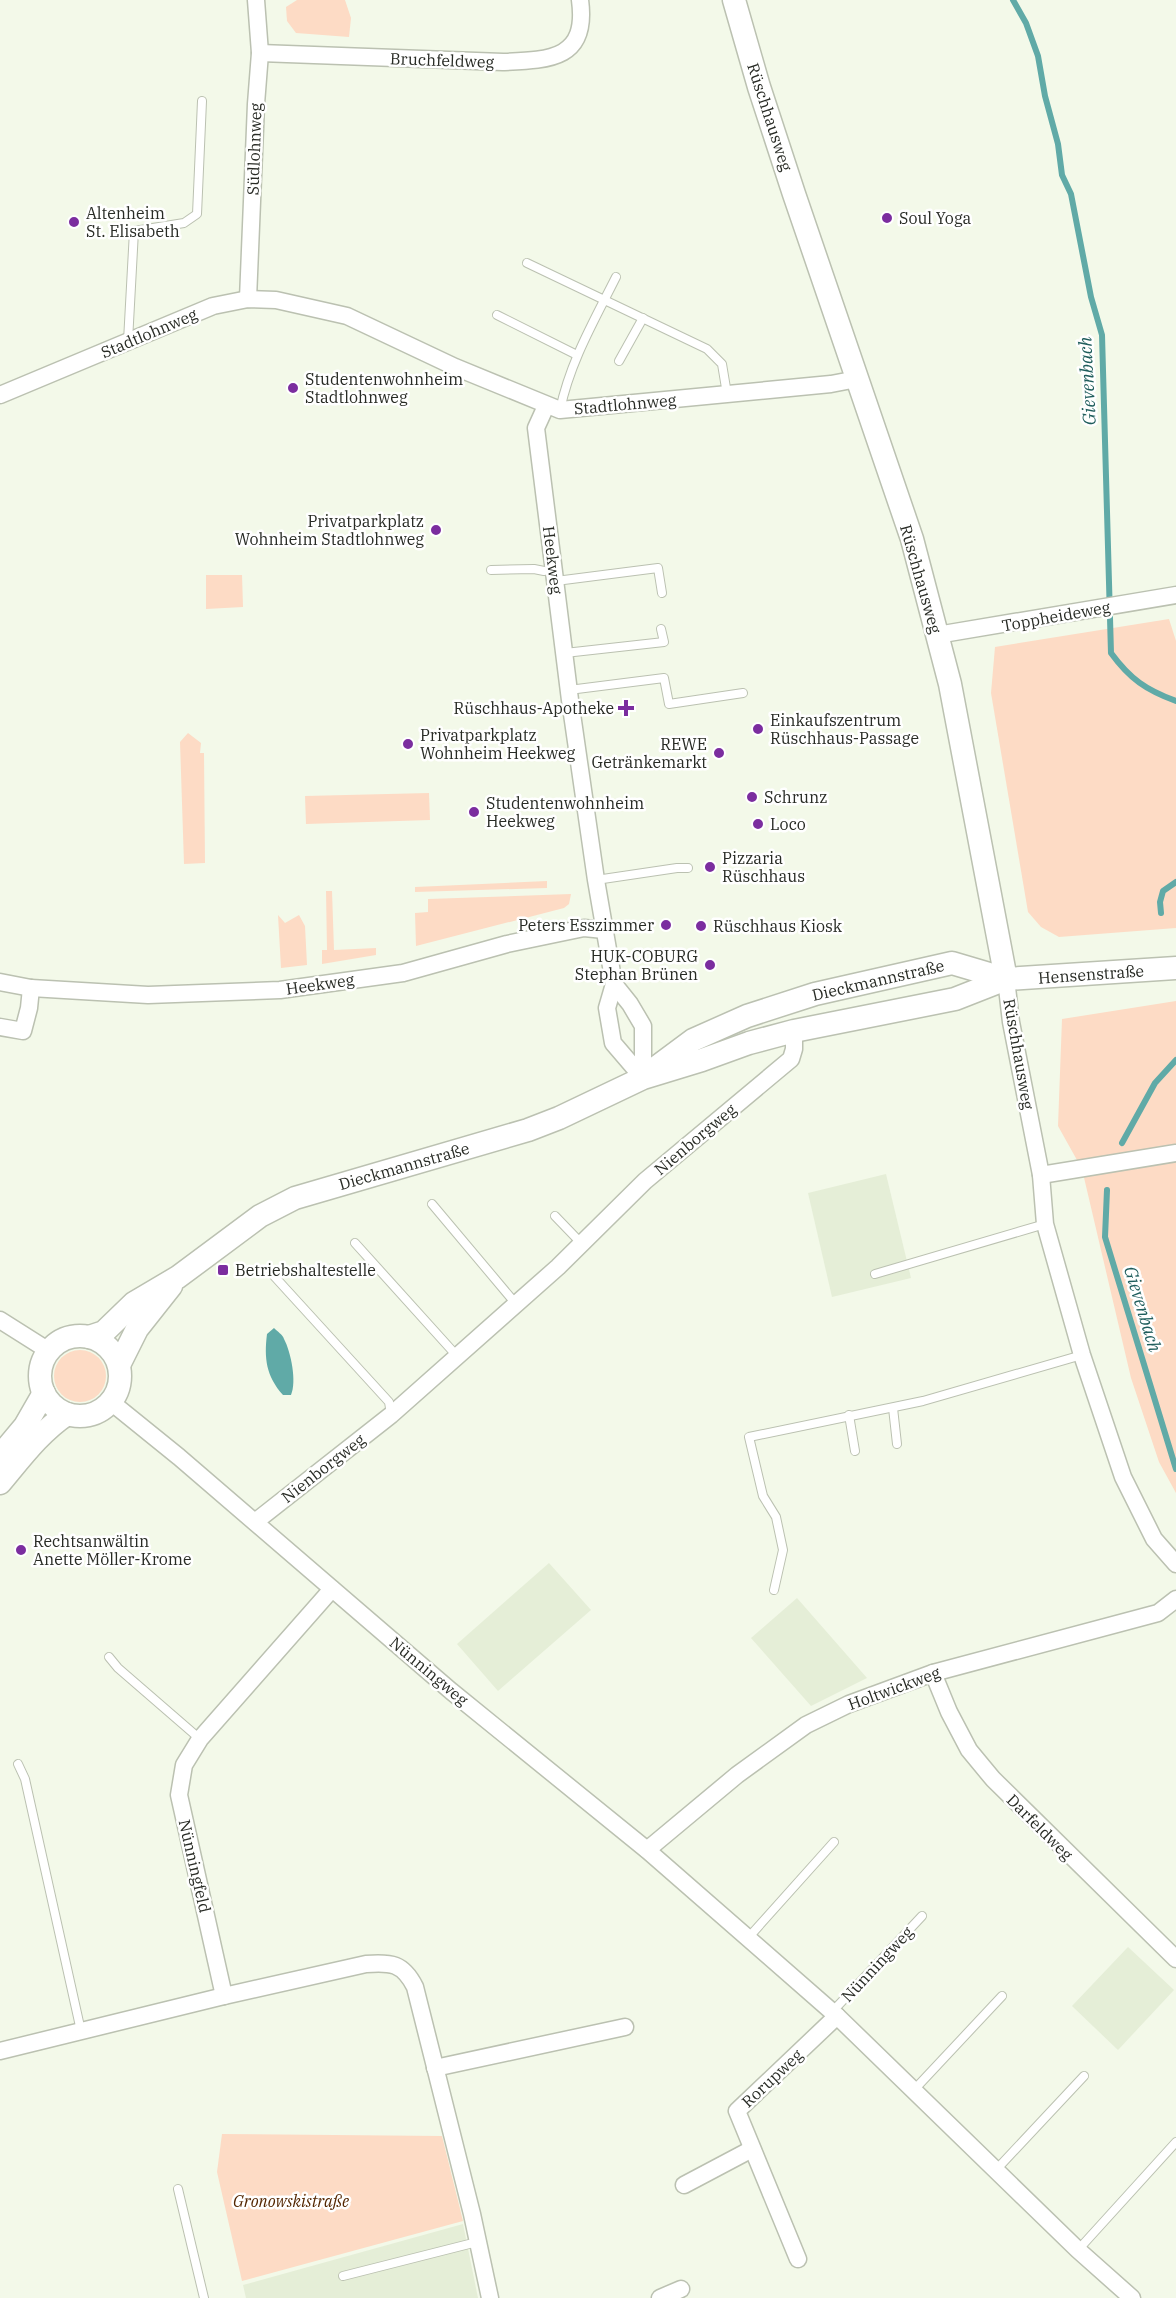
<svg xmlns="http://www.w3.org/2000/svg" width="1176" height="2298" font-family="'IBM Plex Serif',serif">
<style>
.built{fill:#e5eed7}
.green{fill:#fddbc5}
.water{fill:#60aaa7}
.lines{fill:none;stroke-linecap:round;stroke-linejoin:round}
.stream{stroke:#60aaa7;stroke-width:6}
.lane-casing{stroke:#bbc1b1;stroke-width:10}
.street-casing{stroke:#bbc1b1;stroke-width:19}
.secondary-casing{stroke:#bbc1b1;stroke-width:25}
.lane{stroke:#fff;stroke-width:8}
.street{stroke:#fff;stroke-width:16}
.secondary{stroke:#fff;stroke-width:22}
.poi-dot{fill:#7b2d9f;stroke:#fff;stroke-width:2}
.labels{text-anchor:middle;dominant-baseline:central;stroke-width:5;stroke-linejoin:round;paint-order:stroke}
.street-label{font-size:16px;fill:#282b25;stroke:#fff}
.poi-label{font-size:16px;fill:#282b25;stroke:#fff;text-anchor:start}
.park-label{font-size:16px;font-style:italic;fill:#532600;stroke:#fff}
.water-label{font-size:18px;font-style:italic;fill:#1f5d5c;stroke:#fff}
</style>
<rect width="100%" height="100%" fill="#f3f9e9"/>
<!-- built -->
<g class="built">
<polygon points="886,1174 911,1278 832,1297 808,1193"/>
<polygon points="549,1563 591,1610 498,1691 457,1644"/>
<polygon points="797,1598 867,1678 811,1706 751,1638"/>
<polygon points="1128,1947 1174,1990 1118,2050 1072,2006"/>
<polygon points="463,2224 478,2298 246,2298 243,2285"/>
</g>
<!-- green -->
<g class="green">
<polygon points="297,0 345,0 351,18 349,37 296,33 287,21 286,7"/>
<polygon points="206,575 242,575 243,607 206,609"/>
<polygon points="1169,619 1176,641 1176,928 1059,937 1041,927 1028,912 991,693 995,647"/>
<polygon points="188,733 201,743 200,753 204,753 205,863 184,864 180,742"/>
<polygon points="429,793 430,820 306,824 305,796"/>
<polygon points="547,881 547,888 415,892 415,887"/>
<polygon points="326,891 332,891 334,950 376,948 376,955 322,964 322,950 327,950"/>
<polygon points="571,894 569,904 564,908 416,946 415,913 428,912 428,899"/>
<polygon points="278,915 285,923 299,915 305,926 307,965 281,968"/>
<polygon points="1176,1001 1176,1493 1159,1462 1131,1378 1082,1169 1058,1126 1062,1019"/>
<circle cx="80" cy="1376" r="26"/>
<polygon points="222,2134 442,2136 463,2221 242,2281 217,2172"/>
</g>
<!-- water -->
<path class="water" d="M 274,1328 C 277,1331 283,1335 284,1339 C 291,1352 297,1382 291,1395 L 283,1395 C 266,1376 264,1358 267,1334 Z"/>
<g class="lines">
<!-- stream -->
<g class="stream">
<path d="M 1013,0 L 1026,23 L 1038,56 L 1045,96 L 1058,144 L 1062,175 L 1071,194 L 1091,297 L 1102,335 L 1111,653 C 1130,679 1146,690 1176,701"/>
<polyline points="1161,913 1160,902 1163,891 1176,882"/>
<polyline points="1122,1143 1155,1083 1176,1060"/>
<polyline points="1107,1190 1105,1237 1176,1469"/>
</g>
<!-- lane casing -->
<g class="lane-casing">
<g id="lane">
<polyline points="527,263 707,349 722,364 727,394"/>
<polyline points="497,315 577,355"/>
<polyline points="128,341 134,231 184,223 197,214 202,101"/>
<polyline points="619,361 643,318"/>
<path d="M 560,410 C 570,362 594,321 616,277"/>
<polyline points="491,570 534,569 544,571"/>
<polyline points="556,581 658,568 662,593"/>
<polyline points="565,653 664,642 661,629"/>
<polyline points="569,690 664,678 669,704 743,693"/>
<polyline points="596,880 677,868 688,868"/>
<polyline points="432,1204 516,1304"/>
<polyline points="555,1216 582,1244"/>
<polyline points="355,1243 457,1356"/>
<polyline points="875,1274 1045,1224"/>
<polyline points="274,1276 389,1402 391,1414"/>
<polyline points="893,1408 897,1444"/>
<polyline points="849,1415 855,1451"/>
<polyline points="774,1590 783,1550 776,1517 763,1496 749,1437 923,1401 1082,1355"/>
<polyline points="109,1657 118,1668 200,1739"/>
<polyline points="18,1764 25,1779 81,2031"/>
<polyline points="748,1938 834,1842"/>
<polyline points="832,2012 922,1916"/>
<polyline points="913,2091 1002,1996"/>
<polyline points="995,2171 1084,2076"/>
<polyline points="178,2189 204,2298"/>
<polyline points="1078,2250 1176,2142"/>
<polyline points="343,2276 477,2242"/>
</g>
</g>
<!-- street casing -->
<g class="street-casing">
<g id="street">
<path d="M 260,53 L 503,62 C 551,60 588,59 580,0"/>
<polyline points="248,299 256,104 260,53 256,0"/>
<polyline points="0,395 213,306 248,299 276,300 347,316 455,367 560,410 831,384 857,379"/>
<polyline points="546,406 536,428 570,700 596,880 614,984 607,1008 613,1043 643,1078"/>
<polyline points="937,635 1176,595"/>
<polyline points="1006,979 1011,1022 1041,1175 1045,1224 1082,1355 1123,1477 1154,1539 1176,1564"/>
<polyline points="0,982 31,988 148,995 280,990 403,973 507,944 584,928 604,930"/>
<polyline points="614,984 630,1004 643,1026 643,1078"/>
<polyline points="0,1027 23,1031 29,1008 31,988"/>
<polyline points="1041,1175 1176,1153"/>
<polyline points="0,1320 49,1351"/>
<polyline points="111,1402 179,1457 451,1691 647,1850 837,2016 1078,2250 1132,2298"/>
<polyline points="255,1522 391,1415 558,1267 645,1181 791,1059 794,1049 794,1031"/>
<polyline points="933,1673 949,1712 969,1750 993,1779 1176,1959"/>
<polyline points="647,1850 737,1775 806,1725 849,1704 933,1673 1158,1613 1176,1599"/>
<polyline points="224,1996 179,1795 184,1765 200,1739 332,1589"/>
<path d="M 0,2051 L 224,1996 L 366,1964 C 391,1962 403,1963 415,1987 L 472,2214 L 490,2298"/>
<polyline points="435,2068 625,2027"/>
<polyline points="684,2185 752,2149"/>
<polyline points="798,2259 737,2111 837,2016"/>
<polyline points="660,2298 681,2289"/>
</g>
</g>
<!-- secondary casing -->
<g class="secondary-casing">
<g id="secondary">
<polyline points="734,0 759,87 794,194 912,539 950,684 1006,979"/>
<polyline points="654,1069 693,1040 747,1016 815,994 952,963 1006,979 1176,968"/>
<circle cx="80" cy="1376" r="40"/>
<polyline points="89,1337 104,1332 134,1303 178,1277 260,1216 295,1198 528,1130 559,1118 643,1078 702,1060 749,1043 794,1031 955,999 1006,979"/>
<polyline points="119,1365 137,1329 171,1286"/>
<polyline points="0,1456 25,1426 44,1393"/>
<path d="M 0,1483 C 21,1458 40,1432 67,1414"/>
</g>
</g>
<!-- lane -->
<use href="#lane" class="lane"/>
<!-- street -->
<use href="#street" class="street"/>
<!-- secondary -->
<use href="#secondary" class="secondary"/>
</g>
<!-- markers -->
<g class="poi-dot">
<circle cx="887" cy="218" r="6"/>
<circle cx="74" cy="222" r="6"/>
<circle cx="293" cy="388" r="6"/>
<circle cx="436" cy="530" r="6"/>
<path d="M623 699h6v6h6v6h-6v6h-6v-6h-6v-6h6z"/>
<circle cx="758" cy="729" r="6"/>
<circle cx="408" cy="744" r="6"/>
<circle cx="719" cy="753" r="6"/>
<circle cx="752" cy="797" r="6"/>
<circle cx="474" cy="812" r="6"/>
<circle cx="758" cy="824" r="6"/>
<circle cx="710" cy="867" r="6"/>
<circle cx="666" cy="925" r="6"/>
<circle cx="701" cy="926" r="6"/>
<circle cx="710" cy="965" r="6"/>
<rect x="217" y="1264" width="12" height="12" rx="3"/>
<circle cx="21" cy="1550" r="6"/>
</g>
<g class="labels">
<!-- street labels -->
<g class="street-label">
<text transform="translate(442 60) rotate(2)">Bruchfeldweg</text>
<text transform="translate(770 117) rotate(72)">Rüschhausweg</text>
<text transform="translate(254 149) rotate(-88)">Südlohnweg</text>
<text transform="translate(149 333) rotate(-23)">Stadtlohnweg</text>
<text transform="translate(625 404) rotate(-5)">Stadtlohnweg</text>
<text transform="translate(553 560) rotate(83)">Heekweg</text>
<text transform="translate(921 579) rotate(74)">Rüschhausweg</text>
<text transform="translate(1056 616) rotate(-10)">Toppheideweg</text>
<text transform="translate(1091 974) rotate(-4)">Hensenstraße</text>
<text transform="translate(878 980) rotate(-13)">Dieckmannstraße</text>
<text transform="translate(320 984) rotate(-8)">Heekweg</text>
<text transform="translate(1019 1054) rotate(80)">Rüschhausweg</text>
<text transform="translate(695 1139) rotate(-40)">Nienborgweg</text>
<text transform="translate(404 1166) rotate(-16)">Dieckmannstraße</text>
<text transform="translate(323 1468) rotate(-38)">Nienborgweg</text>
<text transform="translate(429 1671) rotate(40)">Nünningweg</text>
<text transform="translate(894 1688) rotate(-20)">Holtwickweg</text>
<text transform="translate(1040 1827) rotate(45)">Darfeldweg</text>
<text transform="translate(195 1866) rotate(77)">Nünningfeld</text>
<text transform="translate(877 1964) rotate(-47)">Nünningweg</text>
<text transform="translate(772 2078) rotate(-43)">Rorupweg</text>
</g>
<!-- poi labels -->
<g class="poi-label">
<text x="86" y="213">Altenheim<tspan x="86" dy="18">St. Elisabeth</tspan></text>
<text x="899" y="218">Soul Yoga</text>
<text x="305" y="379">Studentenwohnheim<tspan x="305" dy="18">Stadtlohnweg</tspan></text>
<text x="424" y="521" text-anchor="end">Privatparkplatz<tspan x="424" dy="18">Wohnheim Stadtlohnweg</tspan></text>
<text x="614" y="708" text-anchor="end">Rüschhaus-Apotheke</text>
<text x="770" y="720">Einkaufszentrum<tspan x="770" dy="18">Rüschhaus-Passage</tspan></text>
<text x="420" y="735">Privatparkplatz<tspan x="420" dy="18">Wohnheim Heekweg</tspan></text>
<text x="707" y="744" text-anchor="end">REWE<tspan x="707" dy="18">Getränkemarkt</tspan></text>
<text x="764" y="797">Schrunz</text>
<text x="486" y="803">Studentenwohnheim<tspan x="486" dy="18">Heekweg</tspan></text>
<text x="770" y="824">Loco</text>
<text x="722" y="858">Pizzaria<tspan x="722" dy="18">Rüschhaus</tspan></text>
<text x="654" y="925" text-anchor="end">Peters Esszimmer</text>
<text x="713" y="926">Rüschhaus Kiosk</text>
<text x="698" y="956" text-anchor="end">HUK-COBURG<tspan x="698" dy="18">Stephan Brünen</tspan></text>
<text x="235" y="1270">Betriebshaltestelle</text>
<text x="33" y="1541">Rechtsanwältin<tspan x="33" dy="18">Anette Möller-Krome</tspan></text>
</g>
<!-- park labels -->
<g class="park-label">
<text x="291" y="2201">Gronowskistraße</text>
</g>
<!-- water labels -->
<g class="water-label">
<text transform="translate(1087 381) rotate(-93)">Gievenbach</text>
<text transform="translate(1143 1309) rotate(73)">Gievenbach</text>
</g>
</g>
</svg>
